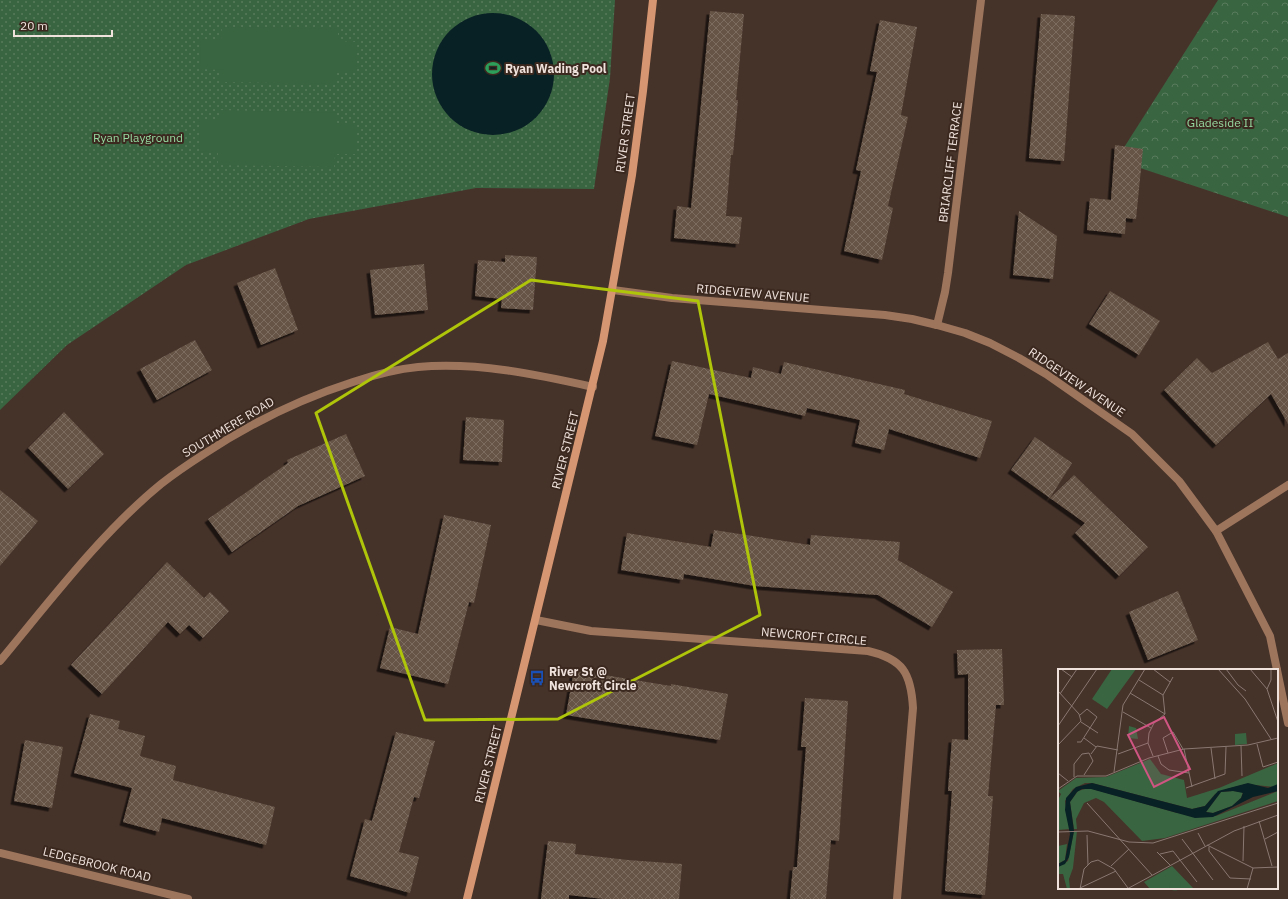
<svg xmlns="http://www.w3.org/2000/svg" width="1288" height="899" font-family="'IBM Plex Sans',sans-serif">
<style>
.grass{fill:url(#grass-dots)}
.forest{fill:url(#forest-crowns)}
.garden{fill:#3a6541}
.water{fill:#082124}
.building{fill:url(#building-cross-hatch);filter:url(#shadow)}
.lines{fill:none;stroke-linecap:round;stroke-linejoin:round}
.street{stroke:#9d755d;stroke-width:8}
.secondary{stroke:#d69671;stroke-width:8}
.marked{fill:none;stroke:#aec509;stroke-width:3;stroke-linejoin:round}
.labels{text-anchor:middle;dominant-baseline:central;stroke-width:4;stroke-linejoin:round;paint-order:stroke}
.poi-label{font-size:12px;font-weight:bold;fill:#efe2dc;stroke:#3b281f;text-anchor:start}
.park-label{font-size:12px;fill:#96dba1;stroke:#3b281f}
.street-label{font-size:12px;fill:#efe2dc;stroke:#3b281f}
.inset-road{fill:none;stroke:#897871;stroke-width:1}
.view{fill:#d05582;fill-opacity:0.15;stroke:#d05582;stroke-width:2}
.inset-edge{fill:none;stroke:#efe2dc;stroke-width:2}
</style>
<defs>
<pattern id="grass-dots" width="8" height="8" patternUnits="userSpaceOnUse"><rect width="8" height="8" fill="#3a6541"/><path d="M2 2h.1M6 6h.1" fill="none" stroke="#577b5c" stroke-width="1.8" stroke-linecap="round"/></pattern>
<pattern id="forest-crowns" width="20" height="18" patternUnits="userSpaceOnUse"><rect width="20" height="18" fill="#3a6541"/><path d="M2 6a3 3 0 1 1 6 0M12 15a3 3 0 1 1 6 0" fill="none" stroke="#577b5c"/></pattern>
<pattern id="building-cross-hatch" width="8" height="8" patternUnits="userSpaceOnUse"><rect width="8" height="8" fill="#665446"/><path d="M0 0l8 8M0 8l8-8" fill="none" stroke="#7c6c60"/></pattern>
<filter id="shadow"><feDropShadow dx="-3.5" dy="3.5" stdDeviation="0" flood-color="#0009"/></filter>
</defs>
<rect width="100%" height="100%" fill="#453229"/>
<!-- grass -->
<polygon class="grass" points="0,0 615,0 610,78 594,189 476,188 309,219 186,265 67,345 0,410"/>
<!-- forest -->
<polygon class="forest" points="1218,0 1288,0 1288,217 1116,160"/>
<!-- garden -->
<g class="garden">
<polygon points="222,27 338,29 338,41 357,42 356,72 337,72 337,84 221,82 221,70 200,69 201,39 221,40"/>
<polygon points="219,110 336,113 336,123 356,124 356,154 335,154 334,167 218,165 218,152 199,151 200,121 219,121"/>
</g>
<!-- water -->
<circle class="water" cx="493" cy="74" r="61"/>
<!-- building -->
<g class="building">
<polygon points="710,11 744,14 736,100 738,100 733,155 731,155 726,216 742,217 739,244 674,238 677,206 691,208"/>
<polygon points="1041,14 1075,16 1064,161 1029,158"/>
<polygon points="880,20 917,27 901,115 908,117 888,206 893,208 882,260 844,251 861,171 856,170 877,72 870,71"/>
<polygon points="1115,145 1143,149 1136,219 1126,218 1125,234 1087,230 1090,198 1111,200"/>
<polygon points="1019,211 1057,236 1053,279 1013,275"/>
<polygon points="505,255 537,257 533,310 501,308 502,299 475,296 478,260 505,262"/>
<polygon points="424,264 428,310 375,315 370,270"/>
<polygon points="275,268 298,330 261,345 237,283"/>
<polygon points="1110,291 1160,321 1139,355 1089,324"/>
<polygon points="195,340 212,370 157,400 140,369"/>
<polygon points="1268,342 1278,359 1288,353 1288,424 1271,394 1216,445 1164,390 1197,358 1212,373"/>
<polygon points="672,361 751,378 753,367 781,374 784,362 905,390 904,394 992,421 980,458 889,429 884,450 855,443 860,420 807,408 805,416 709,394 697,445 655,436"/>
<polygon points="64,412 104,454 68,489 28,448"/>
<polygon points="466,417 504,420 502,462 463,460"/>
<polygon points="346,434 365,476 298,506 232,552 208,519 288,463 287,460"/>
<polygon points="1035,437 1072,463 1050,498 1011,470"/>
<polygon points="1074,475 1148,547 1119,576 1075,533 1085,523 1050,498"/>
<polygon points="0,490 38,521 0,566"/>
<polygon points="444,515 491,525 474,603 469,602 448,684 380,668 390,627 418,634"/>
<polygon points="714,530 810,545 811,535 900,542 898,560 953,592 932,627 878,595 755,586 684,574 683,580 621,570 627,533 711,547"/>
<polygon points="167,562 204,598 210,592 229,611 203,638 189,625 180,634 168,622 102,694 71,665"/>
<polygon points="1178,591 1198,640 1148,660 1129,612"/>
<polygon points="1002,649 1004,705 996,705 988,796 993,796 985,895 945,891 952,791 948,791 952,739 968,740 968,674 958,675 957,650"/>
<polygon points="574,670 671,686 671,684 728,694 720,740 566,715"/>
<polygon points="805,698 848,701 839,841 831,840 826,899 790,899 793,867 797,867 806,747 801,747"/>
<polygon points="90,714 120,721 118,729 145,736 140,756 176,766 173,780 275,807 266,845 162,818 159,832 123,822 132,788 74,773"/>
<polygon points="396,732 435,741 419,798 414,797 399,852 419,857 410,893 350,876 365,819 372,821"/>
<polygon points="25,740 63,747 52,808 14,801"/>
<polygon points="548,841 576,844 575,854 628,860 682,864 679,899 604,899 569,895 569,899 541,899"/>
</g>
<g class="lines">
<!-- street -->
<g class="street">
<polyline points="613,290 672,298 885,315 912,319 937,325 965,333 990,343 1019,358 1046,374 1132,434 1179,481 1216,531 1270,636 1277,670"/>
<polyline points="937,325 945,292 948,273 981,0"/>
<polyline points="1216,531 1288,485"/>
<path d="M 536,620 L 591,631 L 868,651 C 903,659 911,673 913,708 L 897,899"/>
<path d="M 0,661 C 50,601 101,533 161,484 C 175,473 190,463 204,454 C 251,423 300,399 353,382 C 374,375 396,369 418,367 C 477,362 535,374 593,387"/>
<polyline points="1277,670 1288,723"/>
<polyline points="0,853 188,899"/>
</g>
<!-- secondary -->
<polyline class="secondary" points="467,899 603,341 632,175 643,91 653,0"/>
</g>
<!-- marked area -->
<path class="marked" d="M 531,280 L 698,301 L 760,615 L 558,719 L 425,720 L 316,413 Z"/>
<!-- icons -->
<defs>
<g id="stadium-bare" transform="scale(1.2)"><path d="M0-5a6.5 5 0 1 0 0 10a6.5 5 0 1 0 0-10ZM-3.5-1.8h7v3.6h-7Z" fill="#2e9e5b" stroke="#3b281f" stroke-width="2.5" paint-order="stroke"/></g>
<g id="bus-bare" transform="scale(1.2)"><path d="M-5-6H5V4H4V6H2V4H-2V6H-4V4H-5ZM-3.5-4V0h7V-4ZM-3.5 1.2v1.5H-2V1.2ZM2 1.2v1.5H3.5V1.2Z" fill="#1a4fb4" stroke="#3b281f" stroke-width="2.5" paint-order="stroke"/></g>
</defs>
<g fill-rule="evenodd">
<use href="#stadium-bare" x="493" y="68"/>
<use href="#bus-bare" x="537" y="678"/>
</g>
<g class="labels">
<!-- poi labels -->
<g class="poi-label">
<text x="505" y="68">Ryan Wading Pool</text>
<text x="549" y="671">River St @<tspan x="549" dy="14">Newcroft Circle</tspan></text>
</g>
<!-- park labels -->
<g class="park-label">
<text x="1220" y="122">Gladeside II</text>
<text x="138" y="137">Ryan Playground</text>
</g>
<!-- street labels -->
<g class="street-label">
<text transform="translate(625 133) rotate(-82)">RIVER STREET</text>
<text transform="translate(950 162) rotate(-83)">BRIARCLIFF TERRACE</text>
<text transform="translate(753 293) rotate(5)">RIDGEVIEW AVENUE</text>
<text transform="translate(1077 382) rotate(34)">RIDGEVIEW AVENUE</text>
<text transform="translate(228 427) rotate(-31)">SOUTHMERE ROAD</text>
<text transform="translate(565 450) rotate(-76)">RIVER STREET</text>
<text transform="translate(814 636) rotate(5)">NEWCROFT CIRCLE</text>
<text transform="translate(488 764) rotate(-76)">RIVER STREET</text>
<text transform="translate(97 864) rotate(14)">LEDGEBROOK ROAD</text>
</g>
</g>
<!-- overview -->
<g transform="translate(1058 669)">
<rect width="220" height="220" fill="#453229"/>
<path d="M 188,64 L 189,75 L 177,76 L 177,65 ZM 92,90 L 103,105 L 126,111 L 129,129 L 161,119 L 220,94 L 220,115 L 188,115 L 169,120 L 157,125 L 147,137 L 134,140 L 34,114 L 27,114 L 15,120 L 7,132 L 12,160 L 0,161 L 0,131 L 3,125 L 0,122 L 18,109 L 48,108 ZM 31,119 L 119,144 L 158,147 L 220,122 L 220,132 L 107,169 L 84,172 L 46,133 L 38,129 L 26,134 L 18,150 L 19,160 L 16,160 L 12,133 L 20,122 ZM 16,162 L 19,162 L 15,199 L 11,210 L 12,220 L 9,220 L 5,205 L 0,205 L 0,198 L 10,192 ZM 9,175 L 7,191 L 0,195 L 0,177 ZM 114,197 L 136,220 L 92,220 L 86,213 Z" fill="#3a6541"/>
<path d="M 54,0 L 78,0 L 49,40 L 34,30 ZM 71,57 L 78,59 L 80,70 L 70,69 Z" fill="#3a6541"/>
<path d="M 220,101 L 220,115 L 216,118 L 188,115 L 208,103 ZM 175,122 L 185,123 L 183,129 L 174,137 L 155,144 L 148,143 L 163,123 ZM 119,144 L 135,149 L 152,149 L 133,152 Z" fill="#3a6541"/>
<path d="M111.5 216a5.5 5.5 0 1 1 11 0a5.5 5.5 0 1 1-11 0Z" fill="#3a6541"/>
<path d="M 34,114 L 134,140 L 147,137 L 160,122 L 190,114 L 210,119 L 220,115 L 220,122 L 195,128 L 155,148 L 137,149 L 33,120 L 24,120 L 19,123 L 12,133 L 16,162 L 11,188 L 7,195 L 0,198 L 0,195 L 7,191 L 12,165 L 7,141 L 8,129 L 18,118 ZM 175,122 L 185,124 L 183,129 L 174,137 L 155,144 L 148,143 L 163,123 Z" fill="#082124" fill-rule="evenodd"/>
<path class="inset-road" d="M 3,0 L 14,8M 95,0 L 112,13M 160,0 L 187,30 L 213,70M 168,0 L 180,16 L 188,22M 192,0 L 209,20 L 220,53M 81,11 L 105,26M 209,20 L 213,11 L 213,0M 0,22 L 21,45 L 23,52 L 0,76M 72,24 L 107,45M 2,25 L 19,0M 65,43 L 93,59M 23,53 L 40,64M 0,57 L 39,0M 26,69 L 38,78M 19,73 L 23,73 L 39,48 L 29,40 L 22,46M 199,75 L 205,98 L 220,93M 183,77 L 184,107M 153,79 L 157,110M 126,80 L 134,118M 110,84 L 105,69 L 115,63 L 125,80M 33,85 L 39,77 L 60,81M 60,85 L 90,74M 95,87 L 90,74 L 91,64 L 96,54 L 107,45 L 105,26 L 115,8M 100,87 L 103,95 L 111,101 L 131,104M 56,103 L 65,36 L 87,0M 0,104 L 10,112M 16,108 L 16,95 L 24,85 L 31,84 L 35,92 L 26,106M 128,119 L 167,105 L 168,78M 0,120 L 19,107 L 48,107 L 91,89 L 126,80 L 190,76 L 220,69M 29,134 L 94,206M 201,152 L 214,197M 0,163 L 30,162 L 71,173 L 95,174 L 220,134M 140,164 L 147,177M 29,166 L 30,196M 124,170 L 155,211M 207,170 L 220,163M 149,176 L 195,199 L 220,198M 151,178 L 151,182 L 172,209 L 193,210M 99,183 L 112,196M 102,185 L 115,182 L 139,213M 185,192 L 186,157M 53,197 L 71,180M 22,219 L 58,202M 22,220 L 26,200 L 33,193 L 40,191 L 56,200 L 70,219M 69,220 L 176,162 L 220,146M 189,220 L 195,199"/>
<path class="view" d="M 106,48 L 132,100 L 96,118 L 70,66 Z"/>
<rect width="220" height="220" class="inset-edge"/>
</g>
<!-- scale -->
<path d="M14 30v6h98v-6" fill="none" stroke="#efe2dc" stroke-width="2"/>
<text x="20" y="30" font-size="12" fill="#efe2dc" stroke="#3b281f" stroke-width="3" paint-order="stroke">20 m</text>
</svg>
